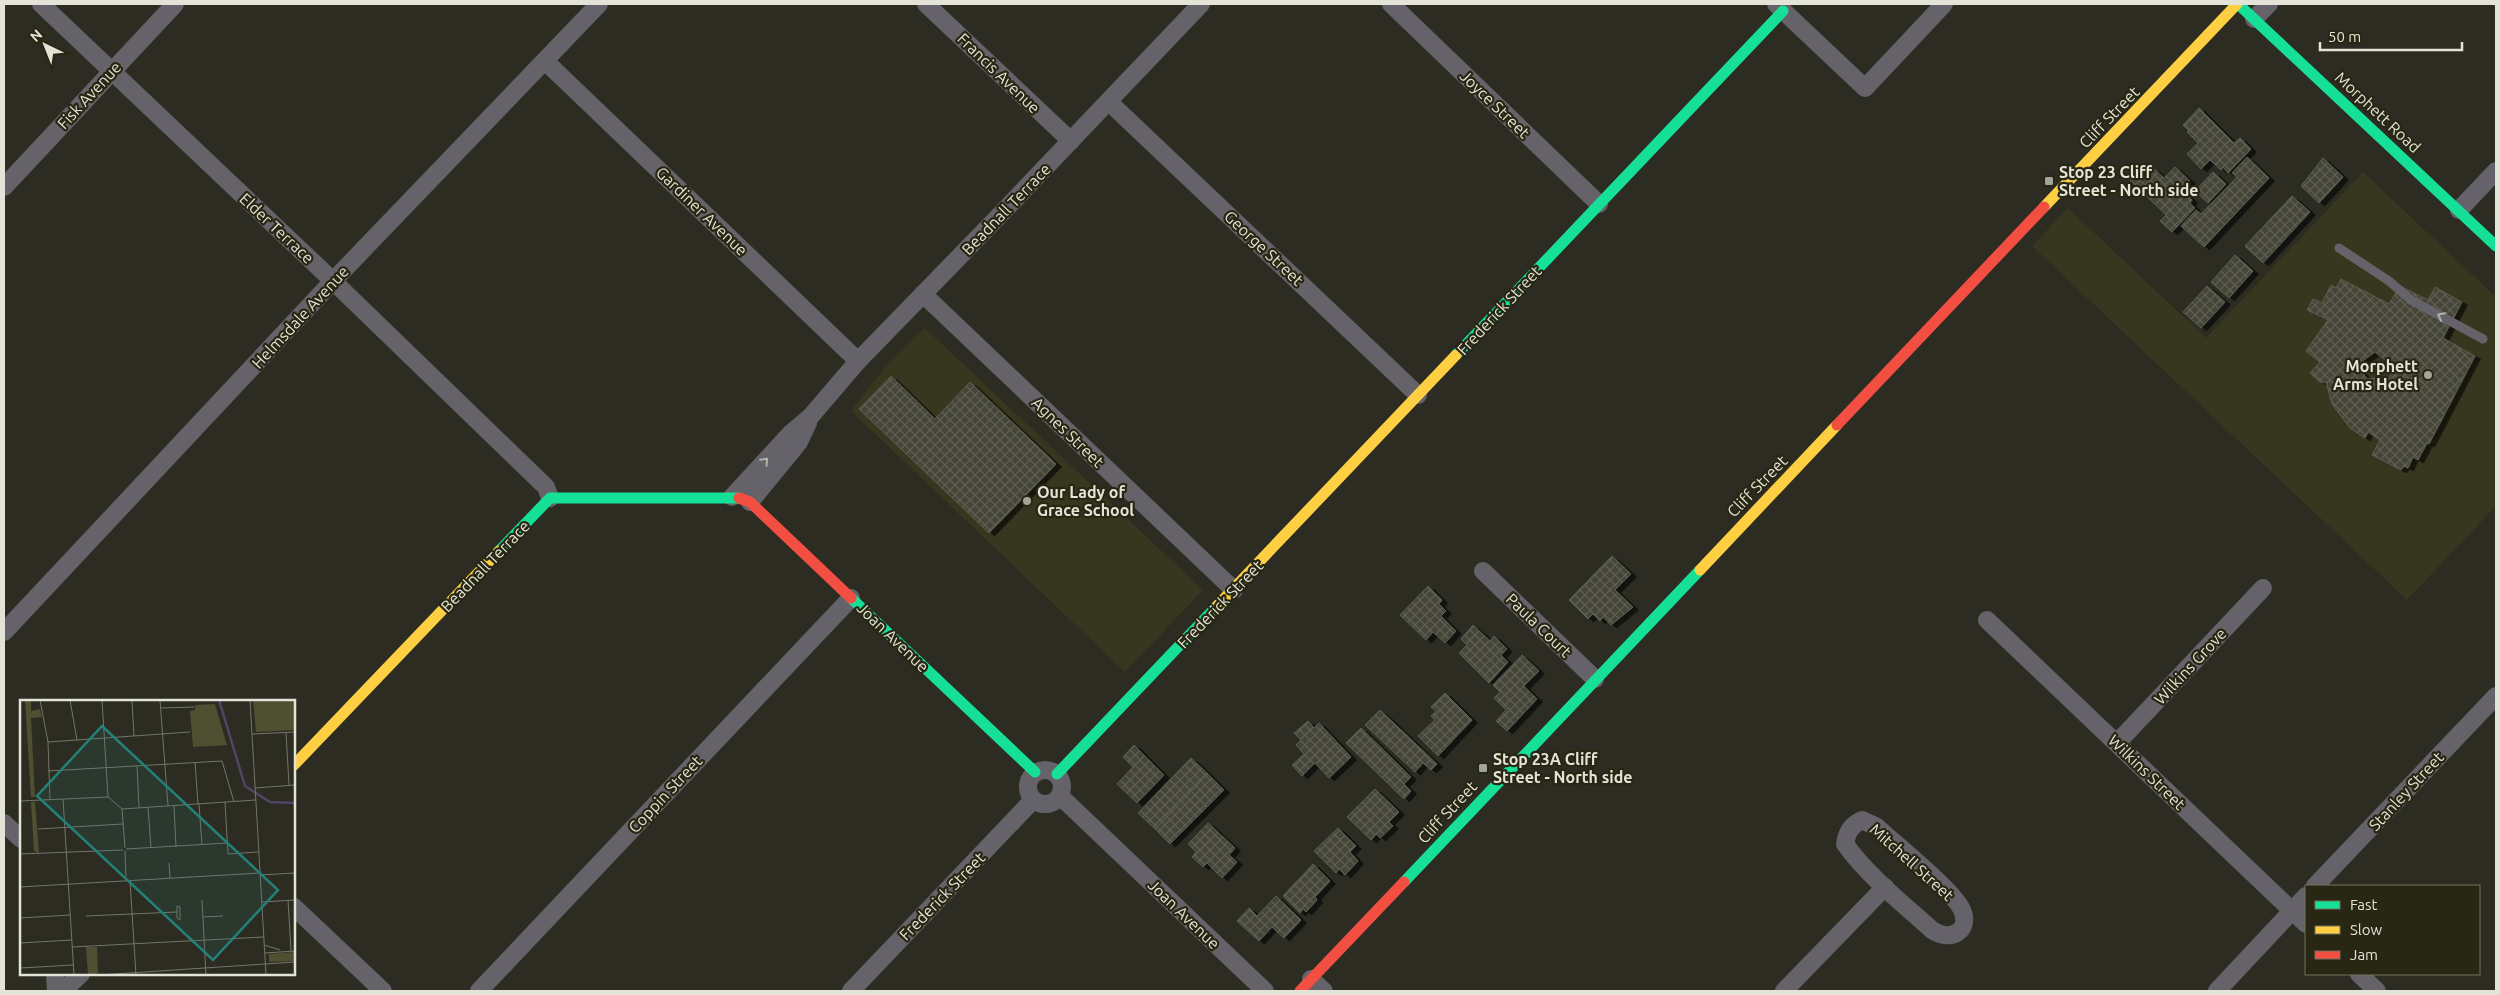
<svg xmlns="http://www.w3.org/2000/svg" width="2500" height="995" font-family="Ubuntu,sans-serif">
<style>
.built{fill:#37371f}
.building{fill:url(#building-cross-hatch);stroke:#5c5d54;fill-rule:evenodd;filter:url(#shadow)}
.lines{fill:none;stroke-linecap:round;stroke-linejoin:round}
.lane{stroke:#656369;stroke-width:9}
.street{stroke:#656369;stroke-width:18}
.fast{stroke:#16e098;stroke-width:11}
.slow{stroke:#ffcf43;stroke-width:11}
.jam{stroke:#f24e42;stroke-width:11}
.oneway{stroke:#b1b0ab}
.poi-dot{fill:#a3a498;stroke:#272713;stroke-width:2}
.labels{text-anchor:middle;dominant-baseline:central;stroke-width:4.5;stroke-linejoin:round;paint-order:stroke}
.street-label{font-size:16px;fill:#e3e4d7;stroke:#272713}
.poi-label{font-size:16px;font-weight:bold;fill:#e3e4d7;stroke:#272713;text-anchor:start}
.inset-river{fill:none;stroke:#4f4568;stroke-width:2.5}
.inset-road{fill:none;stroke:#75766a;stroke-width:1}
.view{fill:#248178;fill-opacity:0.15;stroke:#248178;stroke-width:2.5}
.inset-edge{fill:none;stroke:#e3e4d7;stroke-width:2.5}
</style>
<defs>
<pattern id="building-cross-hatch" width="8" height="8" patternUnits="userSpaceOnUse" patternTransform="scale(1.25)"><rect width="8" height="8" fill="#444437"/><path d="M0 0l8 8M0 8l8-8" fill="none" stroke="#5f5f53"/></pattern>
<filter id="shadow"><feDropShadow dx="5.5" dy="3" stdDeviation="0" flood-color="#0009"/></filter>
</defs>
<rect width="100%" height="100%" fill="#2c2c22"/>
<!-- built -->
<g class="built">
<polygon points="2363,172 2496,297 2496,506 2407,600 2032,246 2068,208 2206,338"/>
<polygon points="925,328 1203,590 1125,672 851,411 882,371"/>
</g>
<!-- building -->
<g class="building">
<polygon points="2199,108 2234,143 2240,138 2251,149 2228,173 2223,167 2221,170 2210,160 2201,169 2187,154 2198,143 2187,132 2189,131 2183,125"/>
<polygon points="2247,157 2269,178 2204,247 2181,226 2196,210 2201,214 2237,177 2232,173"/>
<polygon points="2323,158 2343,177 2319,203 2301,186"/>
<polygon points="2145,164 2151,170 2153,168 2164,178 2175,167 2190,181 2181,190 2192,200 2190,203 2195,208 2172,232 2160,221 2166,215 2130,180"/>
<polygon points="2213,172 2226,184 2208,203 2195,191"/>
<polygon points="2292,196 2310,212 2263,263 2245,246"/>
<polygon points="2235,255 2253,271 2229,298 2211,282"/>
<path d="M 2341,279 L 2389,304 L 2400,286 L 2428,300 L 2435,287 L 2462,302 L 2443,338 L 2475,356 L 2429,444 L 2427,443 L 2418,460 L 2413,457 L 2408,468 L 2404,466 L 2401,470 L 2372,455 L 2380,440 L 2368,432 L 2365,438 L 2350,428 L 2332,404 L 2326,382 L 2320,382 L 2310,373 L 2320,362 L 2306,351 L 2328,320 L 2307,310 L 2313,299 L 2322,303 L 2331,285 L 2336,288 ZM 2375,352 L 2395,367 L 2386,383 L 2375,378 L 2367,379 L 2357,365 Z"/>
<polygon points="2207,286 2225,302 2201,328 2183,312"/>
<polygon points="891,376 935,419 970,382 1056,464 989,533 859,409"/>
<polygon points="1612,556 1631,574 1615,590 1633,607 1611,625 1603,617 1600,621 1593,614 1588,619 1569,600"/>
<polygon points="1428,586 1442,600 1439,604 1446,611 1441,616 1456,631 1445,643 1433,632 1426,640 1400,615"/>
<polygon points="1473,625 1490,641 1494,636 1507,649 1501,655 1508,662 1489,683 1459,653 1467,645 1461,639"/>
<polygon points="1522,655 1539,671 1524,686 1537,699 1507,731 1496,721 1506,710 1494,698 1500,692 1493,685"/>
<polygon points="1445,693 1472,720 1438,756 1418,736 1435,720 1431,716 1436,711 1431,707"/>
<polygon points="1380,710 1437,764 1431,770 1423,763 1415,772 1365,725"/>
<polygon points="1308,721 1314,728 1319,723 1351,757 1329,778 1315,763 1302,776 1292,765 1304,754 1296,745 1301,740 1294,733"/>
<polygon points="1361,728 1411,777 1404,784 1411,791 1404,799 1346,743"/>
<polygon points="1134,745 1164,775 1137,803 1117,784 1133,767 1123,757"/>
<polygon points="1191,758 1208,774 1155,829 1138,813"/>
<polygon points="1208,774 1224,790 1170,844 1155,829"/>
<polygon points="1375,789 1399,812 1389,822 1393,826 1380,838 1376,834 1371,840 1347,817"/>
<polygon points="1208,823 1235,848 1229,855 1237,862 1222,878 1207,863 1203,867 1192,857 1196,852 1188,844"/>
<polygon points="1338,828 1356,846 1350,852 1358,861 1345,875 1339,869 1336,873 1314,851"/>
<polygon points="1313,864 1330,881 1315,897 1317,900 1306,912 1303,909 1300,913 1283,896"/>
<polygon points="1276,896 1301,920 1284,938 1272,927 1259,941 1237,921 1249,908 1257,916"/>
</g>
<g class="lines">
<!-- lane -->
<polyline class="lane" points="2339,248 2389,281 2411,300 2483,339"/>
<!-- street -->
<g class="street">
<polyline points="41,4 333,281 546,487 550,498"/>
<polyline points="926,4 1071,141"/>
<polyline points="1391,4 1599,204"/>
<polyline points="1776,4 1865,88 1944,4"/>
<polyline points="2254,19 2269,4"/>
<polyline points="545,61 858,361"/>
<polyline points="1109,102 1418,395"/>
<polyline points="4,187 175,4"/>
<polyline points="2459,210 2496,171"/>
<polyline points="923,294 1234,590"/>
<polyline points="732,497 790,434 811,416 858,361 998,217 1201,4"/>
<polyline points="750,502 799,442 808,423"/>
<polyline points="1483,571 1595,679"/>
<polyline points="1987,620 2306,924"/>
<polyline points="4,632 333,281 599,4"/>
<polyline points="2117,743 2263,588"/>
<circle cx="1045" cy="787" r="17"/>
<polyline points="1060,796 1265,991"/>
<path d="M 1862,820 L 1877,827 C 1895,844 1954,891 1962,910 C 1971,930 1951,943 1932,930 C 1902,903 1868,876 1845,844 C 1847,832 1851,825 1862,820 Z"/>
<polyline points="4,823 21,839"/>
<polyline points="2315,886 2496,696"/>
<polyline points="294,907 383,991"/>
<polyline points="55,974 56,991"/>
<polyline points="2359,974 2377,991"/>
<polyline points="1311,979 1324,991"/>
<polyline points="63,991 81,974"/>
<polyline points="479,991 851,598"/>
<polyline points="851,991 1033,800"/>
<polyline points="1784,991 1885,887"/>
<polyline points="2217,991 2306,896"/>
</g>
<!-- fast -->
<g class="fast">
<polyline points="2238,4 2496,246"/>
<polyline points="1456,355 1783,11"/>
<polyline points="499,551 550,498 739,498"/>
<polyline points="851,598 1035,772"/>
<polyline points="1057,774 1217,606"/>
<polyline points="1404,882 1700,570"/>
</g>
<!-- slow -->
<g class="slow">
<polyline points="2044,207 2237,4"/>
<polyline points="1700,570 1837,425"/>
<polyline points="1217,606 1456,355"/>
<polyline points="294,765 499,551"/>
</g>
<!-- jam -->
<g class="jam">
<polyline points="1837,425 2044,207"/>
<polyline points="739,498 750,502 851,598"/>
<polyline points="1300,991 1404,882"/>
</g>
</g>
<!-- one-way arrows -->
<defs><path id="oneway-chevron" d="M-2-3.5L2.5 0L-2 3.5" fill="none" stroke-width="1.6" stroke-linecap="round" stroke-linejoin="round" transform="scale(1.25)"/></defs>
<g class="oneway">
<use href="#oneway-chevron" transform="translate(2441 316) rotate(-152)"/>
<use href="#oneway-chevron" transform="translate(765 461) rotate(-47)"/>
</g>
<!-- markers -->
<g class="poi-dot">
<rect x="2044" y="176" width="10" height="10" rx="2.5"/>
<circle cx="2428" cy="375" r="5"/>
<circle cx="1027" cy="501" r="5"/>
<rect x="1478" y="763" width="10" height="10" rx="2.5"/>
</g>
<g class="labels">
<!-- street labels -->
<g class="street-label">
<text transform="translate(999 73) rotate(44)">Francis Avenue</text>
<text transform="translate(89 95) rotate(-47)">Fisk Avenue</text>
<text transform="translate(1495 104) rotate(44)">Joyce Street</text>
<text transform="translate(2378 112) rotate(43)">Morphett Road</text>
<text transform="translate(2109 117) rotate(-46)">Cliff Street</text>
<text transform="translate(1006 209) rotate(-46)">Beadnall Terrace</text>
<text transform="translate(702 211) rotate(44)">Gardiner Avenue</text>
<text transform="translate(277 228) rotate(43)">Elder Terrace</text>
<text transform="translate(1264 248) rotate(43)">George Street</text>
<text transform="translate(1499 310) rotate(-47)">Frederick Street</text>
<text transform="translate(300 317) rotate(-47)">Helmsdale Avenue</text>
<text transform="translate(1068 432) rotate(44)">Agnes Street</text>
<text transform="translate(1757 486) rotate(-46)">Cliff Street</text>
<text transform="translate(485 566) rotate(-46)">Beadnall Terrace</text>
<text transform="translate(1220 604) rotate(-46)">Frederick Street</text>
<text transform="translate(1539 625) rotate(44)">Paula Court</text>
<text transform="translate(893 637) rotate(44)">Joan Avenue</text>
<text transform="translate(2190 666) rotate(-47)">Wilkins Grove</text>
<text transform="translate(2147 772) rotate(44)">Wilkins Street</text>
<text transform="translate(2406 791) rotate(-47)">Stanley Street</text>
<text transform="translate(665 794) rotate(-47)">Coppin Street</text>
<text transform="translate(1447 812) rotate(-47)">Cliff Street</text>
<text transform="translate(1912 862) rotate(42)">Mitchell Street</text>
<text transform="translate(942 896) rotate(-46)">Frederick Street</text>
<text transform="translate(1184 914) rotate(44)">Joan Avenue</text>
</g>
<!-- poi labels -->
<g class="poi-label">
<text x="2059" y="172">Stop 23 Cliff<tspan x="2059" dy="18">Street - North side</tspan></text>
<text x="2418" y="366" text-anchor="end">Morphett<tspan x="2418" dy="18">Arms Hotel</tspan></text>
<text x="1037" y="492">Our Lady of<tspan x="1037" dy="18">Grace School</tspan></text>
<text x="1493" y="759">Stop 23A Cliff<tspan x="1493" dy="18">Street - North side</tspan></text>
</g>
</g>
<!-- overview -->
<g transform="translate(20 700)">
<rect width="275" height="275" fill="#2c2c22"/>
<path d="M 5,0 L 11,0 L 11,11 L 20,9 L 22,17 L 11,18 L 15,97 L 11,97 ZM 233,0 L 275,0 L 275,30 L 236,32 ZM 195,4 L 207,45 L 173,47 L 170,11 L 175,10 L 175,5 ZM 11,102 L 15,102 L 19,153 L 14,151 ZM 66,247 L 77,247 L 78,272 L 75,275 L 68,275 ZM 275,252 L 275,261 L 249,262 L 249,254 Z" fill="#4f4f32"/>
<path class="inset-river" d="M 199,0 L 225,86 L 250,102 L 275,103"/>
<path class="inset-road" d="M 20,0 L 28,42 L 30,100M 50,0 L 57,40M 82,0 L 88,97M 112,0 L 114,36M 140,0 L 148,106M 230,0 L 246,275M 141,8 L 174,7M 266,32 L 269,85M 232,34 L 275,32M 28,42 L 170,32M 175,62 L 178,104M 117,66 L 119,107M 28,71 L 202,61 L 214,102M 235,88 L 275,85M 43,99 L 54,275M 0,101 L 88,97 L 102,109 L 105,148M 205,102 L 208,154 L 238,152M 179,104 L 182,145M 154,106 L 156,147M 128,107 L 131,148M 102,109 L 236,100M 18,129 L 103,124M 106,149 L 207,143M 105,151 L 106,181M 0,154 L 103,150M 149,163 L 150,178M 240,175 L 275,173M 110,181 L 116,275M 0,187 L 240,173M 182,200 L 186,275M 268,200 L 271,251M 242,202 L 275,200M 157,206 L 160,207 L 160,220 L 157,218 ZM 66,216 L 157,212M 183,217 L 203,216M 0,218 L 50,215M 0,243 L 52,240M 244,245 L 260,250M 52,247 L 244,237M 245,253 L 275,251M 0,268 L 53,265M 79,275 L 275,262"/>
<path class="view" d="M 82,26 L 258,190 L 193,260 L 17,96 Z"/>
<rect width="275" height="275" class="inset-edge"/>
</g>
<!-- border -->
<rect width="2500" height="995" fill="none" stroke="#e3e4d7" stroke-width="10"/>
<!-- legend -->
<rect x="2305" y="885" width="175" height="90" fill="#272713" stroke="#727361"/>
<rect x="2315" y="901" width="25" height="8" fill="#16e098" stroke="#727361"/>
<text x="2350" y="910" font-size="15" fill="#e3e4d7">Fast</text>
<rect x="2315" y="926" width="25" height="8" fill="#ffcf43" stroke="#727361"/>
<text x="2350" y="935" font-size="15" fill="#e3e4d7">Slow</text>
<rect x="2315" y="951" width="25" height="8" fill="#f24e42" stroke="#727361"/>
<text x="2350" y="960" font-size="15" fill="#e3e4d7">Jam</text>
<!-- north arrow -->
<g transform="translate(45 45) rotate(317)" stroke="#272713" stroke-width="4" paint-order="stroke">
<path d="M0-4L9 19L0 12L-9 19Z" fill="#e3e4d7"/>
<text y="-8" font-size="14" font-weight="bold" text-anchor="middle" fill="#e3e4d7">N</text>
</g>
<!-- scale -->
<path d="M2320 42v8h142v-8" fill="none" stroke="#e3e4d7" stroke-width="2.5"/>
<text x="2328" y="42" font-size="15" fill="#e3e4d7" stroke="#272713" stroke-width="4" paint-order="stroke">50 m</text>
</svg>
